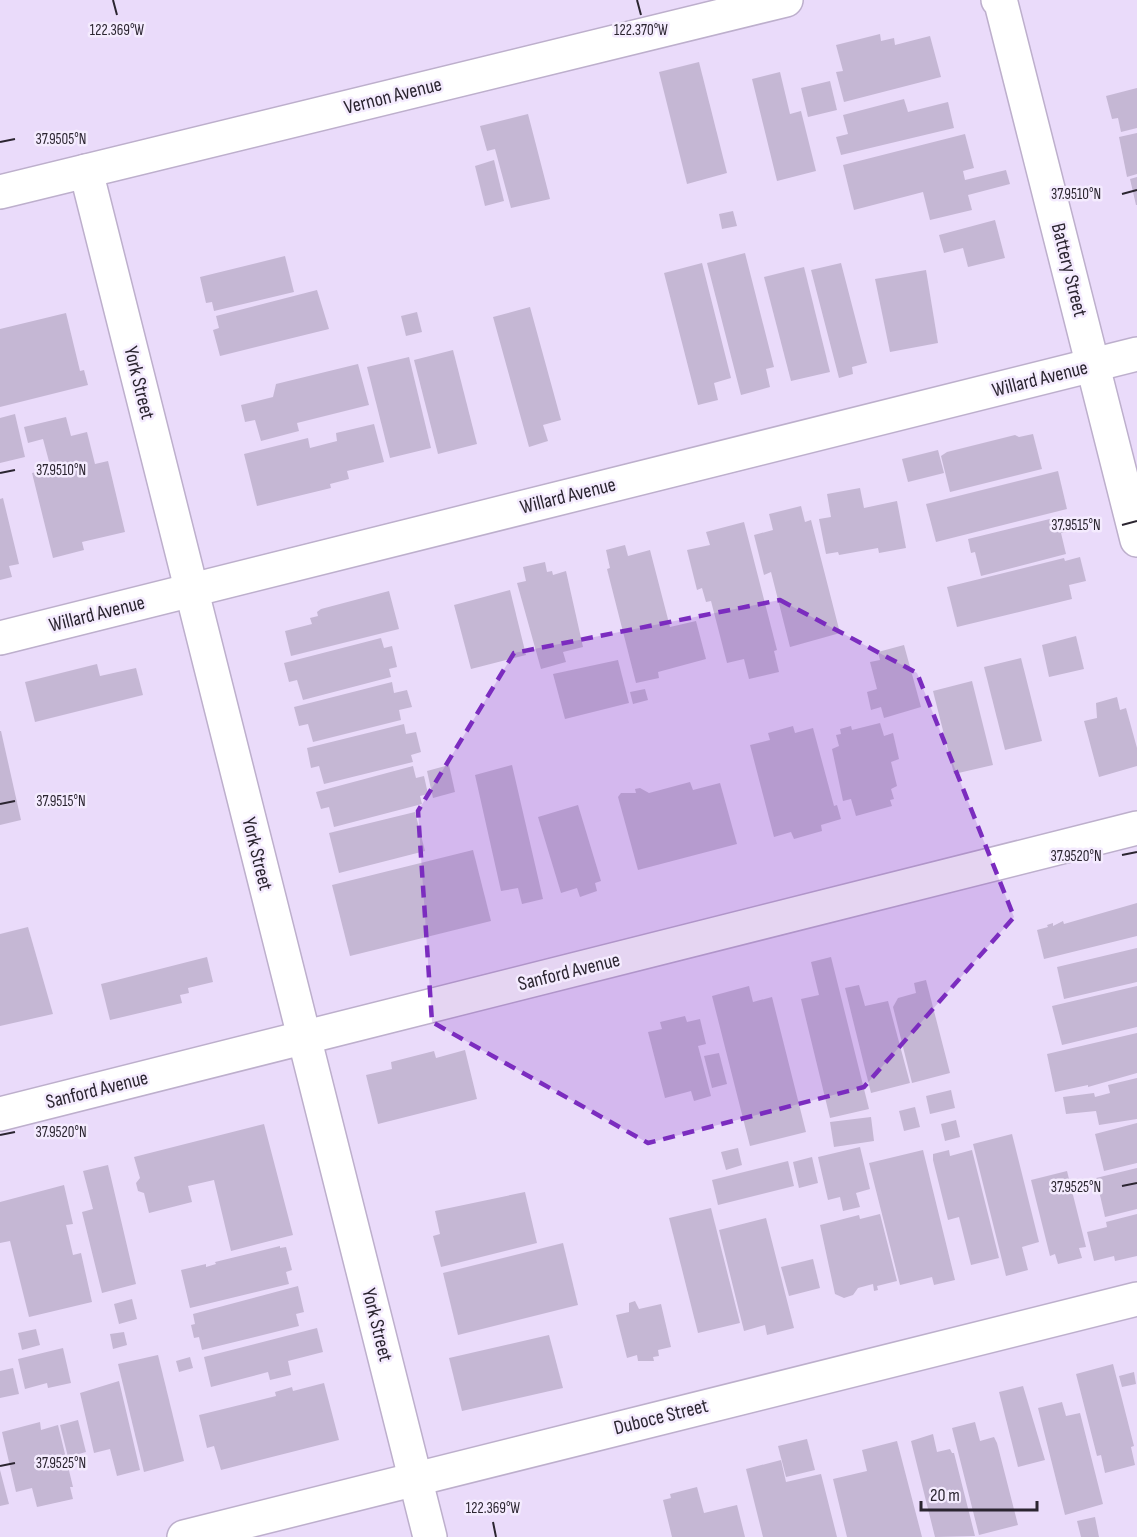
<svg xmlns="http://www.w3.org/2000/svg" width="1137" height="1537" font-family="'Sofia Sans Condensed',sans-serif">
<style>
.building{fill:#c5b7d4}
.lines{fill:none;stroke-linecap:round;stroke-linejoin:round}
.street-casing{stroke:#bdafcc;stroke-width:36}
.street{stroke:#fff;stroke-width:33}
.marked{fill:#7b2cbf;fill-opacity:0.2;stroke:#7b2cbf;stroke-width:4.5;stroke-dasharray:12 8;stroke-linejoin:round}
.ticks{fill:none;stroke:#2b2530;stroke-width:2}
.labels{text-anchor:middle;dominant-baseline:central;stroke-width:5;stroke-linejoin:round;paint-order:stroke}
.street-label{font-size:20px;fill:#2b2530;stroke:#f4ebfe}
.ticks-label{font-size:15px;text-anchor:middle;fill:#2b2530;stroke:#f4ebfe;stroke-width:5;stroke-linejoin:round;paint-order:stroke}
</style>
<rect width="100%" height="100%" fill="#eadbfa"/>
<!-- building -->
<g class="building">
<polygon points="880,34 881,41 894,38 895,45 930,36 941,77 844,102 836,72 843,71 836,45"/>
<polygon points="699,62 727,173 687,184 659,72"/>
<polygon points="780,72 790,114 801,111 816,171 777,181 752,79"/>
<polygon points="830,81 837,110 808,117 801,88"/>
<polygon points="1137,88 1137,128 1121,132 1118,118 1112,119 1106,96"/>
<polygon points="904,99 908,112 948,102 954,128 841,155 836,137 848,134 843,115"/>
<polygon points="528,114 550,199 511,208 495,149 487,151 480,126"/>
<polygon points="1137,133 1137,174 1127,177 1119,137"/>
<polygon points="965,134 974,168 963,171 965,180 1006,170 1010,184 968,195 972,210 930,220 923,192 854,210 843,165"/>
<polygon points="494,160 504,201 485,206 475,166"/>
<polygon points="1137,177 1137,205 1136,205 1130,179"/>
<polygon points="733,211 737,226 722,229 719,214"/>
<polygon points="995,220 1005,258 968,267 963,248 944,253 939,235"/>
<polygon points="745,253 774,367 766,369 770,387 741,395 707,263"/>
<polygon points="285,256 294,292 214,311 212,302 206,303 200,277"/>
<polygon points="702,263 731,378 714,383 718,400 698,405 664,273"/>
<polygon points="841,263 867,363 852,367 853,374 839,378 811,270"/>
<polygon points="804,267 830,372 791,381 764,277"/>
<polygon points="926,270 938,343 890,352 875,279"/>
<polygon points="317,290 329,329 220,356 213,330 219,328 216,316"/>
<polygon points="530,307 561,420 543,425 548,441 529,447 493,317"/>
<polygon points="417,312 422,332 406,336 401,316"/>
<polygon points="66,313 80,371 84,370 88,385 0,407 0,329"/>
<polygon points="453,350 477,444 438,454 414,360"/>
<polygon points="409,357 431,448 390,458 367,367"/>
<polygon points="358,364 369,405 297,423 299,431 261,441 255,420 245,422 241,405 273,397 276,384"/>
<polygon points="15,414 25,457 0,463 0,418"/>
<polygon points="66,417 71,436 87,432 95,464 108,461 125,532 82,542 84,550 53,558 32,473 51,469 43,439 28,443 24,427"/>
<polygon points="374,424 384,462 347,471 349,479 330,484 331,488 257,506 244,454 308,438 310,448 337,441 336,433"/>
<polygon points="1033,434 1042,469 950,492 941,456 947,452 1015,435 1019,437"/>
<polygon points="938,450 944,473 908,482 902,459"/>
<polygon points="1058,471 1067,509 936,542 926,504"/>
<polygon points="860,488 864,508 897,501 906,548 879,553 878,548 839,555 838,552 826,554 819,519 831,517 827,494"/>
<polygon points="3,498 19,564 9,566 12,577 0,580 0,499"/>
<polygon points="801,506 805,522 811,520 840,633 790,647 771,572 764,575 754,535 773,530 769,514"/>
<polygon points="1062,516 1066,532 1061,533 1066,554 981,576 975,552 971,553 968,539"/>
<polygon points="744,522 777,650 774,651 779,672 749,679 744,659 727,663 711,601 706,602 702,588 697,590 687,550 710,545 706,532"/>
<polygon points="625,545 628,556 650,550 670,627 696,621 706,659 658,672 659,678 636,683 607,569 610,568 606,550"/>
<polygon points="1080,557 1086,581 1069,585 1072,599 957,627 947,587 1064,558 1065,561"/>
<polygon points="545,562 547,572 552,571 553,575 566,571 583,647 563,652 566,662 541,669 517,583 526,581 523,567"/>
<polygon points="510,590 526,655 471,669 454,605"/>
<polygon points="389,591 399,629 291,656 285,631 312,624 310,618 318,616 317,612 321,609"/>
<polygon points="1076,636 1084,669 1049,677 1042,645"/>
<polygon points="381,638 384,648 392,646 397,667 389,669 391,677 303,700 297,680 289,682 284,663"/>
<polygon points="904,645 921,707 884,718 881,707 871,710 867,692 877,689 870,662 880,660 878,652"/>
<polygon points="1021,658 1042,741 1005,750 984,667"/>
<polygon points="618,660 629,703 565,719 553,674"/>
<polygon points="97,664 100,676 136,668 143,695 35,722 25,682"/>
<polygon points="972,681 993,765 954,774 933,691"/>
<polygon points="392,682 394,693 407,690 412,707 399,710 401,720 313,742 308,724 299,726 294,707"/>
<polygon points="645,689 648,700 633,704 630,692"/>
<polygon points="1117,697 1120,710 1126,708 1137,748 1137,766 1099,777 1084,721 1097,718 1096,703"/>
<polygon points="880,723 884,736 893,733 899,759 891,762 897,786 891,789 894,799 890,800 892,806 856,816 851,799 843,801 832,749 839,746 836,735 841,734 840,729 851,726 852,730"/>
<polygon points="404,724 406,734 416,732 421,752 411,755 413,762 324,784 319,766 311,768 307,748"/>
<polygon points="793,726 795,733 813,728 834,806 837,805 841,819 821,825 822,831 794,839 791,832 774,837 750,745 770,740 768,733"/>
<polygon points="1,731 21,820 0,825 0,731"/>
<polygon points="449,765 455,792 433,798 427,771"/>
<polygon points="512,765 543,899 522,904 518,888 501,891 475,775"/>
<polygon points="413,766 416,778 424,776 428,794 420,796 422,804 334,827 329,807 321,809 316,792"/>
<polygon points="690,782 693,790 720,783 737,844 638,870 618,797 621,793 636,793 635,789 640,788 649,793"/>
<polygon points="578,805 601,881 595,883 597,891 580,897 577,888 561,893 538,817"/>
<polygon points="415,812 425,851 339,873 329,833"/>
<polygon points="473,850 491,921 350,956 332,885"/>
<polygon points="1137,903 1137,936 1044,959 1037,930 1048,927 1047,925 1053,923 1053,926 1063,921 1064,924"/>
<polygon points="28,927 53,1014 0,1026 0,934"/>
<polygon points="1137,948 1137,982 1064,999 1057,967"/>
<polygon points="207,957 213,982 188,988 189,993 180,995 182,1003 110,1020 101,984"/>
<polygon points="831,957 869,1109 830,1118 801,999 819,995 811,962"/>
<polygon points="926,980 950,1073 912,1083 893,1007 898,998 916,993 914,983"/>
<polygon points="859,985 865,1006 888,1001 910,1083 871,1093 845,988"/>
<polygon points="749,986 753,1002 772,997 806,1132 750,1146 712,996"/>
<polygon points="1137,986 1137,1027 1062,1045 1052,1006"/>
<polygon points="685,1016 687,1022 700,1019 706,1044 698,1046 711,1096 694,1101 691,1091 665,1098 648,1032 662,1029 660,1022"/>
<polygon points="1137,1033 1137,1073 1088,1087 1088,1085 1055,1092 1047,1054"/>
<polygon points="465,1050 477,1099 378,1124 366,1075 392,1069 391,1062 434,1051 436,1058"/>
<polygon points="719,1053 727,1084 712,1088 704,1056"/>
<polygon points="1137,1078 1137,1119 1099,1125 1096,1111 1066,1114 1063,1097 1094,1093 1095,1097 1110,1093 1108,1085"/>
<polygon points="951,1090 955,1108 930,1114 926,1096"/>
<polygon points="915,1107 920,1127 904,1131 899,1111"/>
<polygon points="871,1117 874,1141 834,1147 830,1122"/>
<polygon points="956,1120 960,1137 945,1141 941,1124"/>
<polygon points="1137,1123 1137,1163 1104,1171 1095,1134"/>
<polygon points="264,1124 293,1235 231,1251 214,1180 188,1186 192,1202 149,1213 144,1193 138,1191 136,1183 140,1178 134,1157"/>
<polygon points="1012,1134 1039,1242 1022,1247 1028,1270 1006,1276 973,1144"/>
<polygon points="860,1147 870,1189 856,1193 860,1207 843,1211 840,1197 828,1200 818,1157"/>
<polygon points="738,1148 742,1165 726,1170 721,1152"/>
<polygon points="923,1150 955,1280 934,1285 932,1277 900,1285 869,1163"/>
<polygon points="949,1150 950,1156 972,1150 999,1258 971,1265 959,1217 948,1220 933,1160 933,1154"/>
<polygon points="812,1157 818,1183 799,1188 793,1162"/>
<polygon points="788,1161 794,1186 718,1205 712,1180"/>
<polygon points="108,1165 136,1284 102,1293 82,1212 93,1209 83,1171"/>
<polygon points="1137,1168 1137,1209 1105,1217 1096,1178"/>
<polygon points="1067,1171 1086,1247 1079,1248 1082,1258 1058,1264 1055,1254 1050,1256 1031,1180"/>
<polygon points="64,1185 73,1224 66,1225 73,1255 81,1253 92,1302 29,1317 10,1241 0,1243 0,1202"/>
<polygon points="525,1192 537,1243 441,1267 433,1236 440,1234 435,1211"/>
<polygon points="711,1208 740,1323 698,1333 669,1218"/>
<polygon points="880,1214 897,1281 877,1286 878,1290 874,1291 873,1284 858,1288 853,1295 844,1298 835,1294 820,1225 859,1215 860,1219"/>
<polygon points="1137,1214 1137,1256 1115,1261 1114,1256 1094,1261 1087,1232 1107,1227 1106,1222"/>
<polygon points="766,1218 794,1328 767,1335 765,1325 744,1331 719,1230"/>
<polygon points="563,1243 578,1305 458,1335 443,1273"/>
<polygon points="280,1246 280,1248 286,1247 292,1270 286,1272 289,1284 190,1308 181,1270 206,1264 206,1267 216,1264 215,1262"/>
<polygon points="813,1259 820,1288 789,1296 781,1267"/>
<polygon points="298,1286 304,1312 296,1314 299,1326 202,1350 199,1337 194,1338 191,1325 195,1324 193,1314"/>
<polygon points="132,1299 137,1319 119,1324 114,1304"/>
<polygon points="635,1301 639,1309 661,1304 671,1347 658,1350 659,1356 653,1357 654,1361 638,1361 637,1355 627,1358 616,1315 629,1312 629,1303"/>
<polygon points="317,1328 323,1352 288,1361 291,1375 270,1380 268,1372 211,1387 204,1357"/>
<polygon points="36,1329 40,1345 22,1350 18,1333"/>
<polygon points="124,1332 127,1345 113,1349 110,1334"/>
<polygon points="549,1335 563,1388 462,1411 449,1358"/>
<polygon points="63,1348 71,1383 48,1388 47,1383 25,1389 18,1359"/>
<polygon points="158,1355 184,1461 144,1472 118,1364"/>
<polygon points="190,1357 193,1368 179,1372 176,1361"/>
<polygon points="1113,1364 1134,1446 1131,1447 1135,1465 1105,1473 1101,1455 1097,1456 1076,1374"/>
<polygon points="13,1368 19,1394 0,1398 0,1371"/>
<polygon points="1134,1372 1136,1384 1122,1387 1119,1376"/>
<polygon points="119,1381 140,1470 117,1476 110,1449 94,1453 80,1393"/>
<polygon points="324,1383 339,1440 221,1470 214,1446 207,1448 199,1415 276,1396 275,1392 292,1387 293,1391"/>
<polygon points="1023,1386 1045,1460 1018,1467 999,1392"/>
<polygon points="1062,1402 1066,1416 1080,1413 1103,1504 1065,1515 1038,1408"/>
<polygon points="78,1420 86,1452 68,1457 60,1425"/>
<polygon points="40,1422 41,1430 58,1425 73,1487 70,1487 73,1499 37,1507 32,1488 16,1492 2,1432"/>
<polygon points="975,1422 980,1441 994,1437 997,1443 1018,1525 979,1535 952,1428"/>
<polygon points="933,1434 937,1452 950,1449 952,1453 954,1453 975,1536 935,1537 911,1441"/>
<polygon points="807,1439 815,1470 786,1477 778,1446"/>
<polygon points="897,1441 922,1537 847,1537 833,1479 867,1471 862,1450"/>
<polygon points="781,1460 786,1482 821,1474 837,1537 763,1537 746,1469"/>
<polygon points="0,1470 9,1504 0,1506"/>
<polygon points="697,1487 704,1513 737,1505 745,1537 672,1537 663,1500 671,1498 670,1494"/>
<polygon points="1095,1517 1099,1537 1081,1537 1077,1521"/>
</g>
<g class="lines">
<!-- street casing -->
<g class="street-casing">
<g id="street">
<polyline points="998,0 1001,3 1137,540"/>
<polyline points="86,171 430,1537"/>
<polyline points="0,192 786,0"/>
<polyline points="0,638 1137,354"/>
<polyline points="0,1114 1137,828"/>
<polyline points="184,1537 1137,1299"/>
</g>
</g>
<!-- street -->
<use href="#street" class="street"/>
</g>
<!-- marked area -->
<path class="marked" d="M 780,600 L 917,673 L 1014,917 L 864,1087 L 648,1143 L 432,1022 L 418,811 L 514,653 Z"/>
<!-- ticks -->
<path class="ticks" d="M 113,0 L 117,15M 637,0 L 641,15M 0,142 L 15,139M 1122,194 L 1137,190M 0,473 L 15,470M 1122,525 L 1137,521M 0,804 L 15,801M 1122,855 L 1137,852M 0,1135 L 15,1132M 1122,1186 L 1137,1183M 0,1466 L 15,1463M 493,1522 L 496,1537"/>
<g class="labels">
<!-- street labels -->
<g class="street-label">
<text transform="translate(393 96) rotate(-14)">Vernon Avenue</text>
<text transform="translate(1069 270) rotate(76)">Battery Street</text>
<text transform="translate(1040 379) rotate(-14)">Willard Avenue</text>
<text transform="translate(139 383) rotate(76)">York Street</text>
<text transform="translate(568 496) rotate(-14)">Willard Avenue</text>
<text transform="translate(97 614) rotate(-14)">Willard Avenue</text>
<text transform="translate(257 854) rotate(76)">York Street</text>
<text transform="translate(569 972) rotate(-14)">Sanford Avenue</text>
<text transform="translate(97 1090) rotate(-14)">Sanford Avenue</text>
<text transform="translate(377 1325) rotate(76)">York Street</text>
<text transform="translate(661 1417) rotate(-14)">Duboce Street</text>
</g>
</g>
<g class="ticks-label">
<text x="117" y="35">122.369°W</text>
<text x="641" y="35">122.370°W</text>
<text x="61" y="144">37.9505°N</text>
<text x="1076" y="199">37.9510°N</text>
<text x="61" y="475">37.9510°N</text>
<text x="1076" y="530">37.9515°N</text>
<text x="61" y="806">37.9515°N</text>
<text x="1076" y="861">37.9520°N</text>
<text x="61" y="1137">37.9520°N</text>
<text x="1076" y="1192">37.9525°N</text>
<text x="61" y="1468">37.9525°N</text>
<text x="493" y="1513">122.369°W</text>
</g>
<!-- scale -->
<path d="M921 1501v9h116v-9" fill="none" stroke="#2b2530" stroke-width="3"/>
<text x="930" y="1501" font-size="18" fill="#2b2530" stroke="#f4ebfe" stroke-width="4.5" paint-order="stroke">20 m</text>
</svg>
